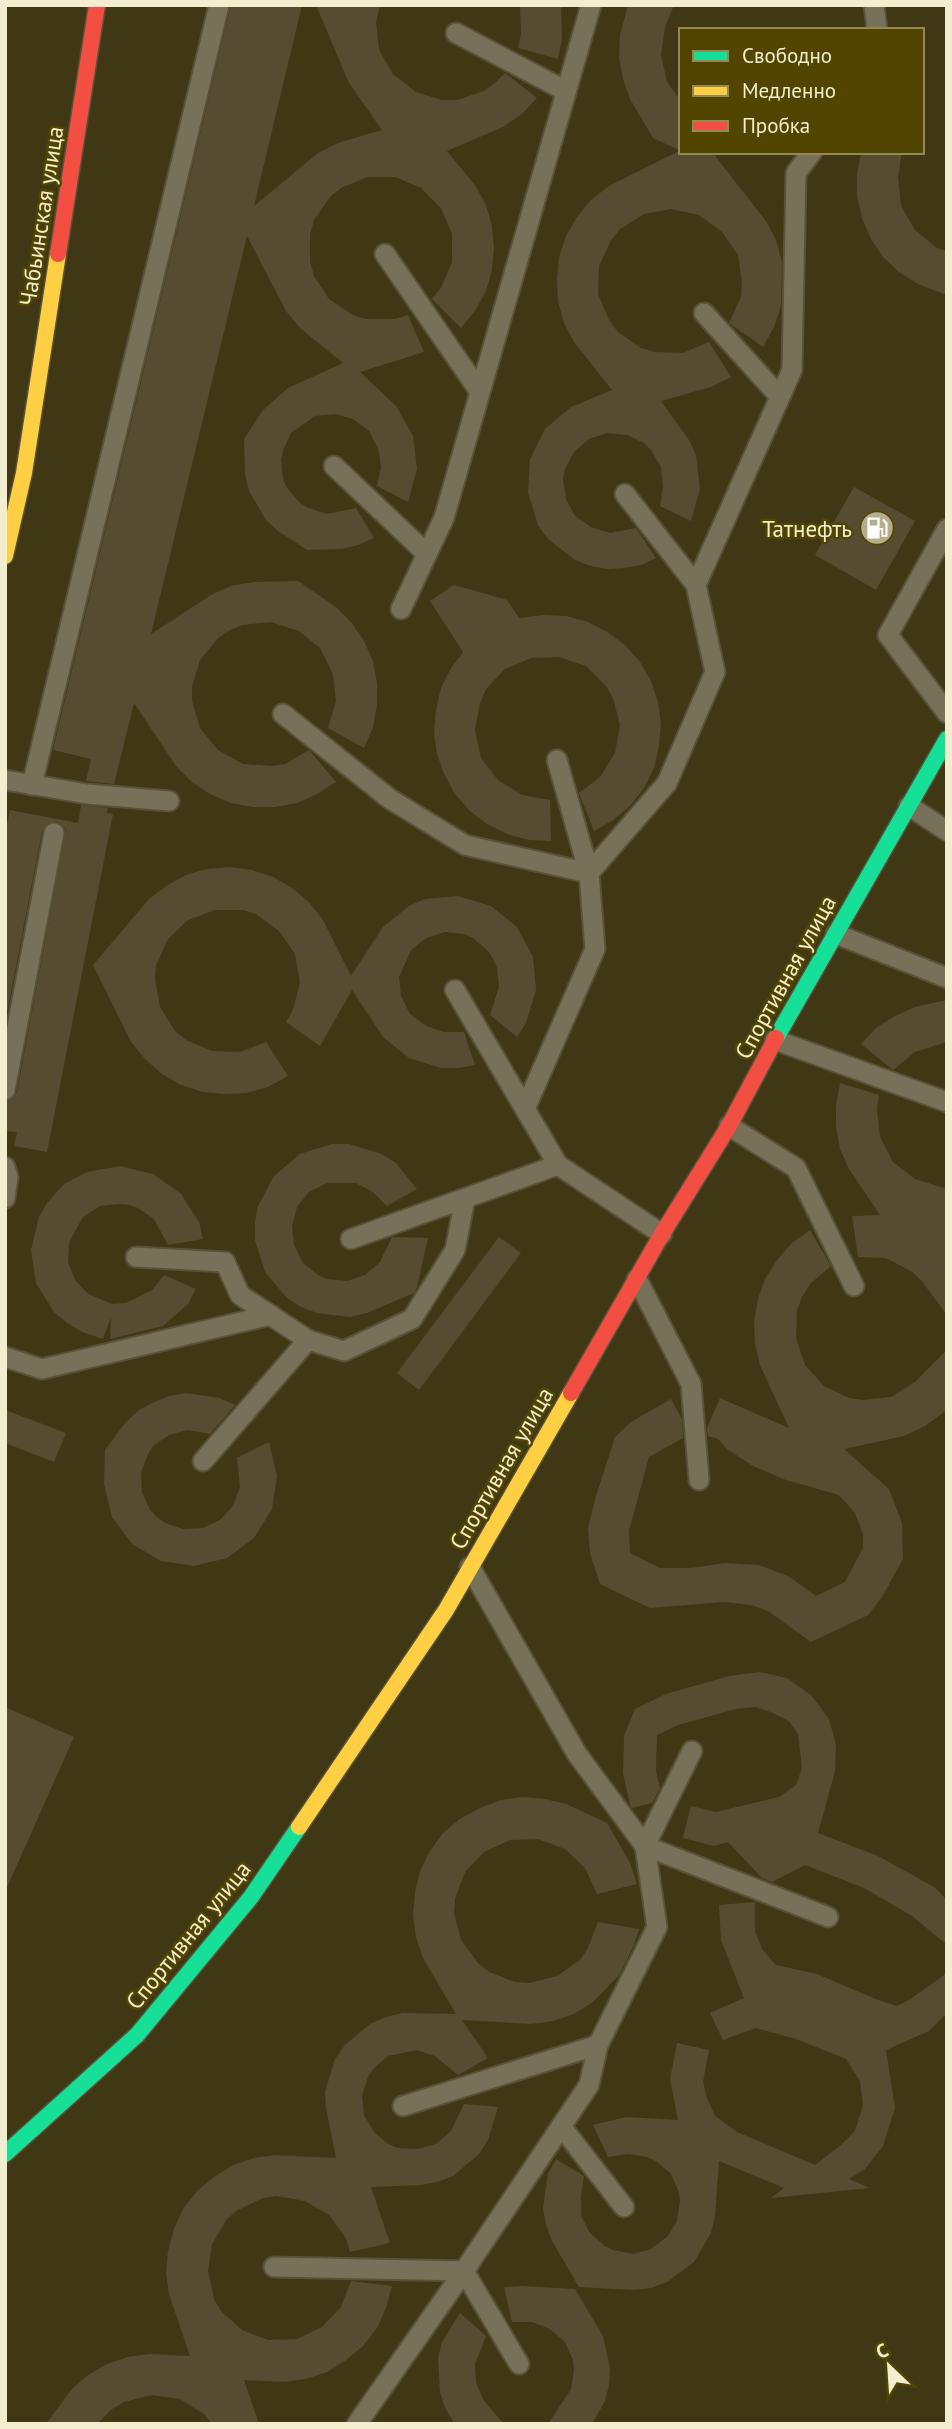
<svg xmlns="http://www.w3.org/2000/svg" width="952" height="2429" font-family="'PT Sans',sans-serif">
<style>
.building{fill:#564c32}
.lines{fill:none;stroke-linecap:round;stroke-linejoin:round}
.lane-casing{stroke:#585238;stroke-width:23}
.fast-casing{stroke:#585238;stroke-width:19}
.slow-casing{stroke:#585238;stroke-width:19}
.jam-casing{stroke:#585238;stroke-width:19}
.lane{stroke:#777159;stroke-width:19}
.fast{stroke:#16e098;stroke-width:16}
.slow{stroke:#ffcf43;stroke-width:16}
.jam{stroke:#f24e42;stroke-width:16}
.labels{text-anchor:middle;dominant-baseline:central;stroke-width:5;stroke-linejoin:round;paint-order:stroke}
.street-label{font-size:23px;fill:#f4eed0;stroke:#524502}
.poi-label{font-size:23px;fill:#f4eed0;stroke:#524502;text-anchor:end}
</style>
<rect width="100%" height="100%" fill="#403814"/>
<!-- building -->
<g class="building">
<polygon points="231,5 302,5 254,206 318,153 338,143 382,130 349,83 316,5 380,5 376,22 379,50 393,74 416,92 442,100 457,100 484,91 495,83 505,73 537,98 522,114 503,127 447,151 475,185 486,205 492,226 494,248 492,270 486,291 475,311 461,328 432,299 441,288 452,262 452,234 441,208 421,188 395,177 367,177 341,188 330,197 314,220 310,234 310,262 314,276 329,299 353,315 366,319 395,319 408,315 424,352 360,372 396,406 413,436 417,469 408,502 377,486 381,467 378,448 369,431 353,419 335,414 315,416 291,433 283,450 281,460 283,479 287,488 300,503 308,508 327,514 356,508 374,538 358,545 342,549 307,550 278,531 266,520 249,491 245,474 244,439 263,410 288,388 343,363 300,328 286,311 247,236 151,634 211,595 231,586 253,582 298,581 336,607 352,623 364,641 373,661 377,683 377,705 373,727 364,748 328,728 336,701 333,674 320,648 299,631 271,622 243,625 230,630 218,638 200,660 192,687 192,701 200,728 218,750 243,764 271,766 285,764 309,750 336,782 317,794 297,803 275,807 253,807 231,803 210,794 192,782 176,766 134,703 114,784 86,781 91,759 53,750"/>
<polygon points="520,5 561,5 562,38 558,59 518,48 521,34"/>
<polygon points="628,5 674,5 665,27 661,55 667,82 681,101 681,151 653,138 630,99 623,79 619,57 620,35"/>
<polygon points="677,152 712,152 766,221 776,240 782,262 781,306 774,327 763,347 729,323 741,297 742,283 738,255 722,232 699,215 671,209 644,214 620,229 611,240 599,266 598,294 609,320 618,332 641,348 654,352 683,353 709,342 731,377 711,387 661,401 689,440 696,455 700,489 691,521 660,506 663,486 661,467 651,450 644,443 627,435 607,433 589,439 574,452 565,469 563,479 566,499 575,516 591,527 610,533 636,528 656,558 641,565 624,568 607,569 591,566 575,560 548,539 538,525 528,493 530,459 545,429 571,407 612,390 574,342 564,323 558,301 557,279 559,257 566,236 577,217 591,200 609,186"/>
<polygon points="861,152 902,152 898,177 901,206 915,230 937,248 947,251 947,295 918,284 899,272 883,257 871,239 862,218 857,196 857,174"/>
<polygon points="854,487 915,521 876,590 815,555"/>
<polygon points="454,585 507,600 519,618 544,615 566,616 588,622 607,632 625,645 640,662 651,681 658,702 661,724 659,746 654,768 644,788 630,806 613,820 594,831 579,793 600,777 615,753 620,725 613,698 606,686 586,666 559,657 531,658 505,669 486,689 480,703 475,730 481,758 498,780 522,795 550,800 551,841 529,840 507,834 487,824 470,811 455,794 444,774 437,754 434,732 436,710 441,688 451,668 463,652 430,601"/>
<polygon points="81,805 108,808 107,813 113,814 47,1152 14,1146 17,1132 5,1131 5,1102 14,1098 17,1092 66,830 62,824 56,821 45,825 42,831 5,1023 5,835 10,810 78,823"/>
<polygon points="230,867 252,870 273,877 292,888 309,902 323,920 351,976 383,927 409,906 425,899 458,896 491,906 517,927 533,957 536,990 526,1023 517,1037 490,1015 499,987 497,968 493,959 488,951 473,938 464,934 445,932 426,938 411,950 399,977 401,996 410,1014 426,1026 444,1032 464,1032 475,1065 458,1068 441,1068 409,1058 383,1037 352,990 320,1046 286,1022 293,1010 300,982 295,954 279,931 256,914 243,910 215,910 188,920 168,939 156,965 155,979 160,1007 175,1031 186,1040 212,1051 240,1052 266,1042 288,1076 268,1087 247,1093 225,1094 203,1092 181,1085 162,1074 145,1059 131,1042 93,965 149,899 166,886 186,875 207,869"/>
<polygon points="947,1000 947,1042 915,1052 893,1070 861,1044 876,1028 895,1016 915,1007"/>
<polygon points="840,1083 879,1095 877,1109 880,1137 893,1162 915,1179 947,1189 947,1315 921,1280 911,1271 886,1258 858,1257 852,1216 880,1215 849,1169 840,1149 836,1127 836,1105"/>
<polygon points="332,1144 349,1144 382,1154 396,1163 417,1189 387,1206 373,1192 356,1183 327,1183 309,1192 297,1207 292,1226 294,1245 303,1263 318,1275 327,1279 347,1281 365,1275 380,1262 392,1237 428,1238 417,1287 414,1293 367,1313 350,1317 317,1313 301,1307 287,1298 265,1272 255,1240 255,1222 258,1206 274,1176 300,1154"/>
<polygon points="120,1166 153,1174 181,1194 199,1222 203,1239 168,1245 154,1219 138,1208 129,1205 119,1204 100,1206 83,1217 69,1242 68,1262 75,1280 88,1294 112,1304 126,1303 152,1290 164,1275 196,1289 188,1304 163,1326 110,1339 111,1317 103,1339 82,1332 67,1323 54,1312 36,1283 31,1250 39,1217 47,1203 64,1184 87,1172"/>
<polygon points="810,1230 831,1266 810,1284 802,1297 797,1310 796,1338 805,1365 824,1386 849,1398 863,1400 891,1397 915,1382 947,1350 947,1410 925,1426 904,1436 844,1449 889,1489 902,1523 903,1559 882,1597 868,1615 811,1642 768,1611 751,1605 725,1602 650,1608 600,1584 590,1553 588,1528 596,1496 615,1437 631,1422 671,1399 682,1419 683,1438 649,1457 629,1531 630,1553 660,1568 691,1568 725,1563 759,1565 788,1576 816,1596 845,1582 863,1548 863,1534 855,1513 839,1495 786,1480 753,1466 727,1449 718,1439 708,1436 707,1428 720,1398 789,1428 760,1365 755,1344 754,1321 758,1299 765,1279 777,1260 792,1243"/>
<polygon points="499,1237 521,1253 419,1390 397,1373"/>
<polygon points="186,1393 219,1398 235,1405 210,1434 188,1430 169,1435 153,1446 148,1454 141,1473 142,1492 150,1510 157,1517 165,1523 183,1529 203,1528 220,1520 233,1506 240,1487 237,1458 269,1442 277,1476 272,1509 254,1538 227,1558 194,1566 161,1561 132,1544 112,1517 104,1484 105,1450 126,1422 139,1410 154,1402 169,1396"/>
<polygon points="5,1410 66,1433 54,1462 5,1443"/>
<polygon points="760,1672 787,1678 811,1695 829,1719 836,1745 835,1771 818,1833 878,1856 934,1887 947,1900 947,1945 912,1916 864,1888 805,1865 772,1882 762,1878 728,1842 714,1846 683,1838 691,1806 716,1812 779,1797 796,1785 802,1768 798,1734 789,1721 773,1713 756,1707 736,1709 678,1725 657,1735 656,1771 660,1788 652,1803 632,1808 630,1805 623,1773 624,1736 635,1709 666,1694 729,1676"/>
<polygon points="5,1707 74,1737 5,1892"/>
<polygon points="523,1797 545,1799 566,1804 607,1823 630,1863 637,1884 597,1894 585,1868 565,1849 538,1839 510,1840 484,1852 465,1872 455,1899 454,1913 461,1940 478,1963 489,1972 515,1982 529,1983 557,1976 580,1960 588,1948 598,1922 639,1929 634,1945 620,1974 593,2002 574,2014 553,2021 531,2024 462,2020 488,2058 458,2075 435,2056 416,2050 388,2056 373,2069 368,2077 362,2096 364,2115 374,2132 388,2144 398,2148 417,2149 436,2144 451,2131 464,2104 498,2107 488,2140 479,2154 453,2176 437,2182 421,2185 371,2187 390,2243 350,2252 346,2238 329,2215 305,2201 277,2196 263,2198 238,2210 227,2219 212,2244 208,2271 214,2299 221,2311 242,2330 268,2340 297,2339 322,2327 341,2307 351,2281 392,2286 386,2308 377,2328 363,2346 346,2360 327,2372 306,2379 284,2382 244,2380 259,2424 212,2424 204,2414 180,2399 152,2395 124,2402 112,2409 97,2424 46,2424 71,2390 88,2375 107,2364 128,2357 150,2354 190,2356 169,2294 166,2273 168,2251 174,2229 183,2209 197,2191 214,2177 233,2165 254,2158 276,2155 336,2158 326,2108 325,2092 335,2059 345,2045 370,2024 386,2017 403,2013 456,2014 423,1958 416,1937 413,1915 415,1892 420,1871 430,1851 443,1833 460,1819 480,1808 501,1800"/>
<polygon points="755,1902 755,1931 762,1949 776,1965 817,1974 878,2000 897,2006 909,2000 947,1973 947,2013 929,2031 886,2050 895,2108 883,2146 865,2169 849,2179 870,2188 771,2198 784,2188 719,2161 715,2216 711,2233 694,2262 667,2282 651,2288 634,2290 579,2287 552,2241 546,2225 543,2208 548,2174 556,2159 584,2176 581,2196 581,2216 590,2233 605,2246 613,2250 633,2254 651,2249 667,2237 677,2221 680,2201 679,2192 671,2174 656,2161 647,2157 628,2154 608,2157 593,2125 626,2117 678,2120 670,2079 677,2043 709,2050 703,2082 707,2098 715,2116 737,2132 815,2165 842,2144 855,2131 863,2105 860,2081 846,2059 796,2039 756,2028 723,2040 710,2013 744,1998 721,1940 719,1905"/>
<polygon points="521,2286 575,2289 603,2336 610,2368 609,2385 605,2401 592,2424 548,2424 571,2389 574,2370 573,2360 565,2342 550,2329 532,2322 512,2322 504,2287"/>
<polygon points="460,2313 486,2336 475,2364 476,2383 484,2401 504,2424 455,2424 445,2408 440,2392 438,2358 442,2342"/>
</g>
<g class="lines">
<!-- lane casing -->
<g class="lane-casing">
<g id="lane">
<polyline points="874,5 877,30"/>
<polyline points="456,33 566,91"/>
<polyline points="385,254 480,392"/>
<polyline points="704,313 780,397"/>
<polyline points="334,466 427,554"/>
<polyline points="947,529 888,635 947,713"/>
<polyline points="696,585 792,370 796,173 812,152"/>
<polyline points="401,609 444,518 591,5"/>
<polyline points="283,714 390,799 465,845 589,873 667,783 715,672 696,585 625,494"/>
<polyline points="5,780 87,794 169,801"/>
<polyline points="32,785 219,5"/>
<polyline points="909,806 947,831"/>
<polyline points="836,934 947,978"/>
<polyline points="455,990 558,1165 662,1234"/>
<polyline points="775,1040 947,1102"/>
<polyline points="5,1090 54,833"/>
<polyline points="525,1109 595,949 589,873 557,760"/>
<polyline points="729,1126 796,1168 854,1286"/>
<polyline points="5,1167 8,1177 5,1198"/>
<polyline points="351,1239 558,1165"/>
<polyline points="136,1257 225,1262 240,1295 308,1340"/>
<polyline points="637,1279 691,1384 699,1480"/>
<polyline points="5,1357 42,1369 271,1315"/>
<polyline points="203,1461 308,1340 344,1351 412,1319 455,1250 465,1199"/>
<polyline points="692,1751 645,1846 828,1917"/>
<polyline points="403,2106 598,2045"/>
<polyline points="561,2126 624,2207"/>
<polyline points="274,2267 464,2271 519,2364"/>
<polyline points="357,2424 464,2271 589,2085 598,2045 657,1927 645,1846 577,1754 470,1567"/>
</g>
</g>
<!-- fast casing -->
<g class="fast-casing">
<g id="fast">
<polyline points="776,1038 947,739"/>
<polyline points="5,2154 137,2035 251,1897 299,1827"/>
</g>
</g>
<!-- slow casing -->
<g class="slow-casing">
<g id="slow">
<polyline points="5,556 24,473 58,254"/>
<polyline points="299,1827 446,1610 571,1393"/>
</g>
</g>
<!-- jam casing -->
<g class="jam-casing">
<g id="jam">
<polyline points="58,254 97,5"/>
<polyline points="571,1393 662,1234 729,1126 776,1038"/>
</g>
</g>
<!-- lane -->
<use href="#lane" class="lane"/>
<!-- fast -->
<use href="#fast" class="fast"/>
<!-- slow -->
<use href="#slow" class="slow"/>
<!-- jam -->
<use href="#jam" class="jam"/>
</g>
<!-- icons -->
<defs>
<g id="fuel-disc" transform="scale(1.75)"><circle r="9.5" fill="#b5ae8e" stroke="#524502"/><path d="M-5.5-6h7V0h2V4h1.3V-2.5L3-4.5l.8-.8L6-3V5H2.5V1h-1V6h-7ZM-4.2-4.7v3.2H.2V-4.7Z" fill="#fff"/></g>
</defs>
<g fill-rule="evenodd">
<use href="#fuel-disc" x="877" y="528"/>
</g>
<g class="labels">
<!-- street labels -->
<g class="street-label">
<text transform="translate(41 216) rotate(-81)">Чабьинская улица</text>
<text transform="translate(785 977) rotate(-61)">Спортивная улица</text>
<text transform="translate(501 1468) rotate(-60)">Спортивная улица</text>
<text transform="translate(188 1935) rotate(-51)">Спортивная улица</text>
</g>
<!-- poi labels -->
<g class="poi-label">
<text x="852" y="528">Татнефть</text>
</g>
</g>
<!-- border -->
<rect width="952" height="2429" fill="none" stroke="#f4eed0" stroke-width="14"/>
<!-- legend -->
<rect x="679" y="28" width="245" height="126" fill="#524502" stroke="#938954" stroke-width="2"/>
<rect x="693" y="51" width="35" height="10" fill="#16e098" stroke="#938954" stroke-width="2"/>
<text x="742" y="63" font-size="21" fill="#f4eed0">Свободно</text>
<rect x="693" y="86" width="35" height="10" fill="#ffcf43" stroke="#938954" stroke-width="2"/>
<text x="742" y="98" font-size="21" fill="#f4eed0">Медленно</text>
<rect x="693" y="121" width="35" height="10" fill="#f24e42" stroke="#938954" stroke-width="2"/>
<text x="742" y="133" font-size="21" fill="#f4eed0">Пробка</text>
<!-- north arrow -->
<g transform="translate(889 2366) rotate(335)" stroke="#524502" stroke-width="5" paint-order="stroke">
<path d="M0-5L12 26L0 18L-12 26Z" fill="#f4eed0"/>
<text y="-10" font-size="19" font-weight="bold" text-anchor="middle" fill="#f4eed0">С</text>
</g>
</svg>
